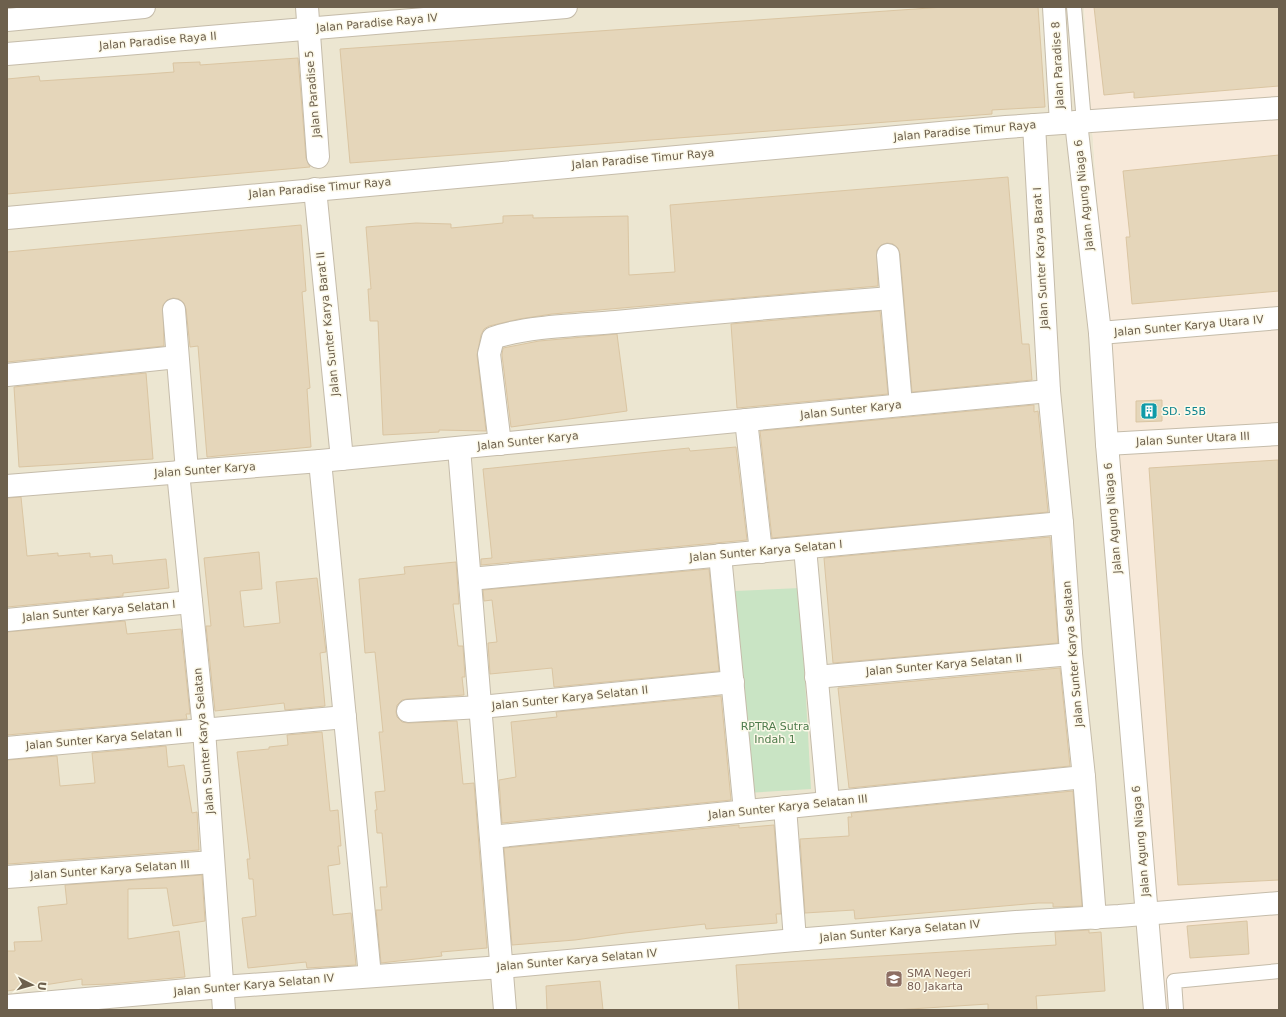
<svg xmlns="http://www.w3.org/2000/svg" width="1286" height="1017" font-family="'DejaVu Sans',sans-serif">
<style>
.residential{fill:#ece6d1}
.commercial{fill:#f7e9d9}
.green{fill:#c9e4c4}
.building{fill:#e5d6ba;stroke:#dac5a2}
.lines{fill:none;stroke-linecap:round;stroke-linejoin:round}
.service-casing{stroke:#c5bcaa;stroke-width:16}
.minor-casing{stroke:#c5bcaa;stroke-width:24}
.service{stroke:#fff;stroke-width:14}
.minor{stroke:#fff;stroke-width:22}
.labels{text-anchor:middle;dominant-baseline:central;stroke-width:3;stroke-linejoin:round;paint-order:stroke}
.street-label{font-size:11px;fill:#6d604d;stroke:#fcf9e9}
.culture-label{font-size:11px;fill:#0d838f;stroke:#fcf9e9;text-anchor:start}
.park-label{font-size:11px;fill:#4f7c4d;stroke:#fcf9e9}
.education-label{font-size:11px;fill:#785e54;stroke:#fcf9e9;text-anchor:start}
</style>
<rect width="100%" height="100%" fill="#f8f5e4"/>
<!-- residential -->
<polygon class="residential" points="7,7 1084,7 1152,1010 7,1010"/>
<!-- commercial -->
<polygon class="commercial" points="1084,7 1279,7 1279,1010 1152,1010"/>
<!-- green -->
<polygon class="green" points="800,588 811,789 746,793 735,591"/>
<!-- building -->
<g class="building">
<polygon points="944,7 1038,7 1045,107 992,110 992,114 350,163 340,49"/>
<polygon points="1094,7 1279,7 1279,86 1134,98 1134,92 1104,95"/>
<polygon points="298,58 306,158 310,167 7,194 7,79 39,76 40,81 147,74 174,72 173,63 200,62 200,65"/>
<polygon points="1279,155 1279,291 1132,304 1126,237 1130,237 1123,171"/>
<polygon points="1008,177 1022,344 1029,344 1032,380 912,392 900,254 898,248 893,244 887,243 881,245 877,250 878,286 552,314 519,319 489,326 484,329 481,335 477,355 486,431 439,430 439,432 383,435 378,321 370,321 368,289 371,289 366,227 416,223 451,224 451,228 503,223 503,216 533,215 533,218 628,216 629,275 675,272 670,205"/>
<polygon points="301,225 306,291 302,292 310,388 307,389 311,447 207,457 198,346 190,347 186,309 184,303 179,299 173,298 167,300 163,305 164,346 7,362 7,252"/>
<polygon points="880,311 888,394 737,408 731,324"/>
<polygon points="617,334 627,411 511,427 502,355 503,348 539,341"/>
<polygon points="146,373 153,459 19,467 14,387"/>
<polygon points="1162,400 1162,421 1136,422 1136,401"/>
<polygon points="1034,405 1034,412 1038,411 1048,512 772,538 760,431"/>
<polygon points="736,447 747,540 481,565 481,559 492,558 483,469 689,448 690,451"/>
<polygon points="1278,460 1279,880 1178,885 1149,468"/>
<polygon points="21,497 27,556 58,553 58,556 90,553 90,557 112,555 113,564 166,559 169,588 123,593 123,596 7,607 7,498"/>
<polygon points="1050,537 1058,643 833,663 824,558"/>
<polygon points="259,552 262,589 240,591 244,627 280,623 276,582 317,578 326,652 320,653 325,706 285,710 284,703 215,711 206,626 211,626 204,558"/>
<polygon points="456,562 459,604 453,604 458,646 463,646 465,677 462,677 464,695 407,699 402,700 397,705 396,712 397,717 402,722 408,723 457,721 463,784 474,783 487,948 441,952 442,956 381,963 376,910 382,910 380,887 387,887 382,833 377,833 375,810 377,810 375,792 385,791 379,732 383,732 375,652 365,653 359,579 405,574 404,567"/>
<polygon points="709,569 719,671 554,687 552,668 490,674 488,643 497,642 492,600 484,601 483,590"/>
<polygon points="125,621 127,634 181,629 190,714 186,714 187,719 7,735 7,632"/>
<polygon points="1060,668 1070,766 849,788 838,688"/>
<polygon points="721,696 731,800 502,823 499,780 516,777 511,722 557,717 556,712"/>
<polygon points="322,732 330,811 338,810 341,846 338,846 340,864 328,866 333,915 351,913 356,965 307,968 306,962 248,968 242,918 256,916 253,879 249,879 247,859 250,859 237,752 269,749 269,747 288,745 287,735"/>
<polygon points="166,746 168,767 184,765 192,813 197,812 199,850 8,864 7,760 57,756 60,786 95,783 92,753"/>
<polygon points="1073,791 1082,906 1053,907 1053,903 1038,903 855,919 854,910 805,913 800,839 849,836 848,817 852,817 851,813"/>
<polygon points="739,825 739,828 774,825 781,914 776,914 777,923 706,929 705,924 625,933 575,940 512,945 504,848"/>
<polygon points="202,875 205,921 173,926 167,888 128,889 128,939 179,931 185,977 109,984 82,985 82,979 7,991 7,951 15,951 14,942 42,941 38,907 67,904 65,885"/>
<polygon points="1247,921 1249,954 1190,958 1187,926"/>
<polygon points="1089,930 1089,933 1101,932 1105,991 1036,996 1037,1010 988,1010 988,1004 895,1010 739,1010 736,965 1056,945 1055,932"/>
<polygon points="600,981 603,1010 547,1010 546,986"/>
</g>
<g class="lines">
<!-- service casing -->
<g class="service-casing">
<g id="service">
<polyline points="1074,7 1084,122"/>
<polyline points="1176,1010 1174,981 1279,971"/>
</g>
</g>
<!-- minor casing -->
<g class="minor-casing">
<g id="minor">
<polyline points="307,7 318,157"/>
<polyline points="1054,7 1061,123"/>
<polyline points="7,20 144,7"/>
<polyline points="7,54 566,7"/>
<polyline points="1076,122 1100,333 1107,444 1155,1010"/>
<polyline points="1034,125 1049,391 1062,523 1071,654 1084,777 1095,918"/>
<polyline points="315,189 342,459"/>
<polyline points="7,218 1006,127 1279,108"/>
<polyline points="888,255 901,405"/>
<polyline points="174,310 187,471"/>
<polyline points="1100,333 1279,318"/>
<polyline points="7,375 177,357"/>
<polyline points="746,420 761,552"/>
<path d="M 500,444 L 489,354 L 493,338 C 527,326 580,325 616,322 C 708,313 799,305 891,298"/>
<polyline points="1107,444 1279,434"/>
<polyline points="459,448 505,1010"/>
<polyline points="320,461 370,976"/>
<polyline points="178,472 204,730 224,1010"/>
<polyline points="7,486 320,461 1049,391"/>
<polyline points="805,548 828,802"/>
<polyline points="720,555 745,811"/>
<polyline points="470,579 1062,523"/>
<polyline points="7,620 191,602"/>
<polyline points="816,677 1071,654"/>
<polyline points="408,711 481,707 733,682"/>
<polyline points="7,748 345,717"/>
<polyline points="785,807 795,940"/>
<polyline points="491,837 1084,777"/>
<polyline points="7,877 213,862"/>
<polyline points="7,1006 222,987 502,967 795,940 1016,922 1119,916 1279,903"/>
</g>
</g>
<!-- service -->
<use href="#service" class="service"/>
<!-- minor -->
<use href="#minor" class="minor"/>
</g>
<!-- icons -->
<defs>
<g id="building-square" transform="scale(0.9)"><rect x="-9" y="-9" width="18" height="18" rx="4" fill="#0f9aa8" stroke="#fcf9e9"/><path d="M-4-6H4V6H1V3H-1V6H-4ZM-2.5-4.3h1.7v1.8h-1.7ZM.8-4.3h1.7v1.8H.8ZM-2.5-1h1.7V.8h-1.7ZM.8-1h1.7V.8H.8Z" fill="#fff"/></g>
<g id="school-square" transform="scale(0.9)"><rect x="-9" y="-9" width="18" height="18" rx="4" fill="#8d6e63" stroke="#fcf9e9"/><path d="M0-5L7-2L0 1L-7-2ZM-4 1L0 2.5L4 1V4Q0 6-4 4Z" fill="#fff"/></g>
</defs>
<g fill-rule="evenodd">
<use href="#building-square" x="1149" y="411"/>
<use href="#school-square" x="894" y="979"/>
</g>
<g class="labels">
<!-- street labels -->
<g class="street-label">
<text transform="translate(377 23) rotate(-5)">Jalan Paradise Raya IV</text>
<text transform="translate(158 41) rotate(-5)">Jalan Paradise Raya II</text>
<text transform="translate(1058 65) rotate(-93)">Jalan Paradise 8</text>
<text transform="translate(313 94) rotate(-95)">Jalan Paradise 5</text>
<text transform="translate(965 131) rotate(-5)">Jalan Paradise Timur Raya</text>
<text transform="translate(643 159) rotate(-5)">Jalan Paradise Timur Raya</text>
<text transform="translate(320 188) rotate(-5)">Jalan Paradise Timur Raya</text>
<text transform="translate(1084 195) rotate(-96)">Jalan Agung Niaga 6</text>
<text transform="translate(1041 258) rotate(-93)">Jalan Sunter Karya Barat I</text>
<text transform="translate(328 324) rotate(-96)">Jalan Sunter Karya Barat II</text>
<text transform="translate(1189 326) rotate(-5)">Jalan Sunter Karya Utara IV</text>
<text transform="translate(851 410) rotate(-6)">Jalan Sunter Karya</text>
<text transform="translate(1193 439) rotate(-3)">Jalan Sunter Utara III</text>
<text transform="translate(528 441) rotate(-6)">Jalan Sunter Karya</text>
<text transform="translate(205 470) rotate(-4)">Jalan Sunter Karya</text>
<text transform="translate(1113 518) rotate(-95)">Jalan Agung Niaga 6</text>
<text transform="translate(766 551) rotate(-5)">Jalan Sunter Karya Selatan I</text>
<text transform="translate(99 611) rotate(-5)">Jalan Sunter Karya Selatan I</text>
<text transform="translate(1073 654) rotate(-95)">Jalan Sunter Karya Selatan</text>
<text transform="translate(944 665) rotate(-5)">Jalan Sunter Karya Selatan II</text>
<text transform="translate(570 698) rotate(-6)">Jalan Sunter Karya Selatan II</text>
<text transform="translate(104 739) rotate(-5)">Jalan Sunter Karya Selatan II</text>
<text transform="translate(204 741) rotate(-95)">Jalan Sunter Karya Selatan</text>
<text transform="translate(788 807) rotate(-6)">Jalan Sunter Karya Selatan III</text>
<text transform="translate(1141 841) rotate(-95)">Jalan Agung Niaga 6</text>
<text transform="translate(110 870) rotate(-4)">Jalan Sunter Karya Selatan III</text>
<text transform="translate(900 931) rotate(-5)">Jalan Sunter Karya Selatan IV</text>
<text transform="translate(577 960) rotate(-5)">Jalan Sunter Karya Selatan IV</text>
<text transform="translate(254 985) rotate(-5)">Jalan Sunter Karya Selatan IV</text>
</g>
<!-- culture labels -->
<g class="culture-label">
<text x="1162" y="411">SD. 55B</text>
</g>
<!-- park labels -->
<g class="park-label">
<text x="775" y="726">RPTRA Sutra<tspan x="775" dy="13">Indah 1</tspan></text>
</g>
<!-- education labels -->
<g class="education-label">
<text x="907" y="973">SMA Negeri<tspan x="907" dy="13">80 Jakarta</tspan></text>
</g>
</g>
<!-- border -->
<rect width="1286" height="1017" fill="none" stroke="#6d604d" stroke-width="16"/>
<!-- north arrow -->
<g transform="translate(32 985) rotate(96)" stroke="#fcf9e9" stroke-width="3" paint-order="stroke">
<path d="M0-3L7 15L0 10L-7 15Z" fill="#6d604d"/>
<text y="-6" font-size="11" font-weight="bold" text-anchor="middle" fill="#6d604d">U</text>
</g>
</svg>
